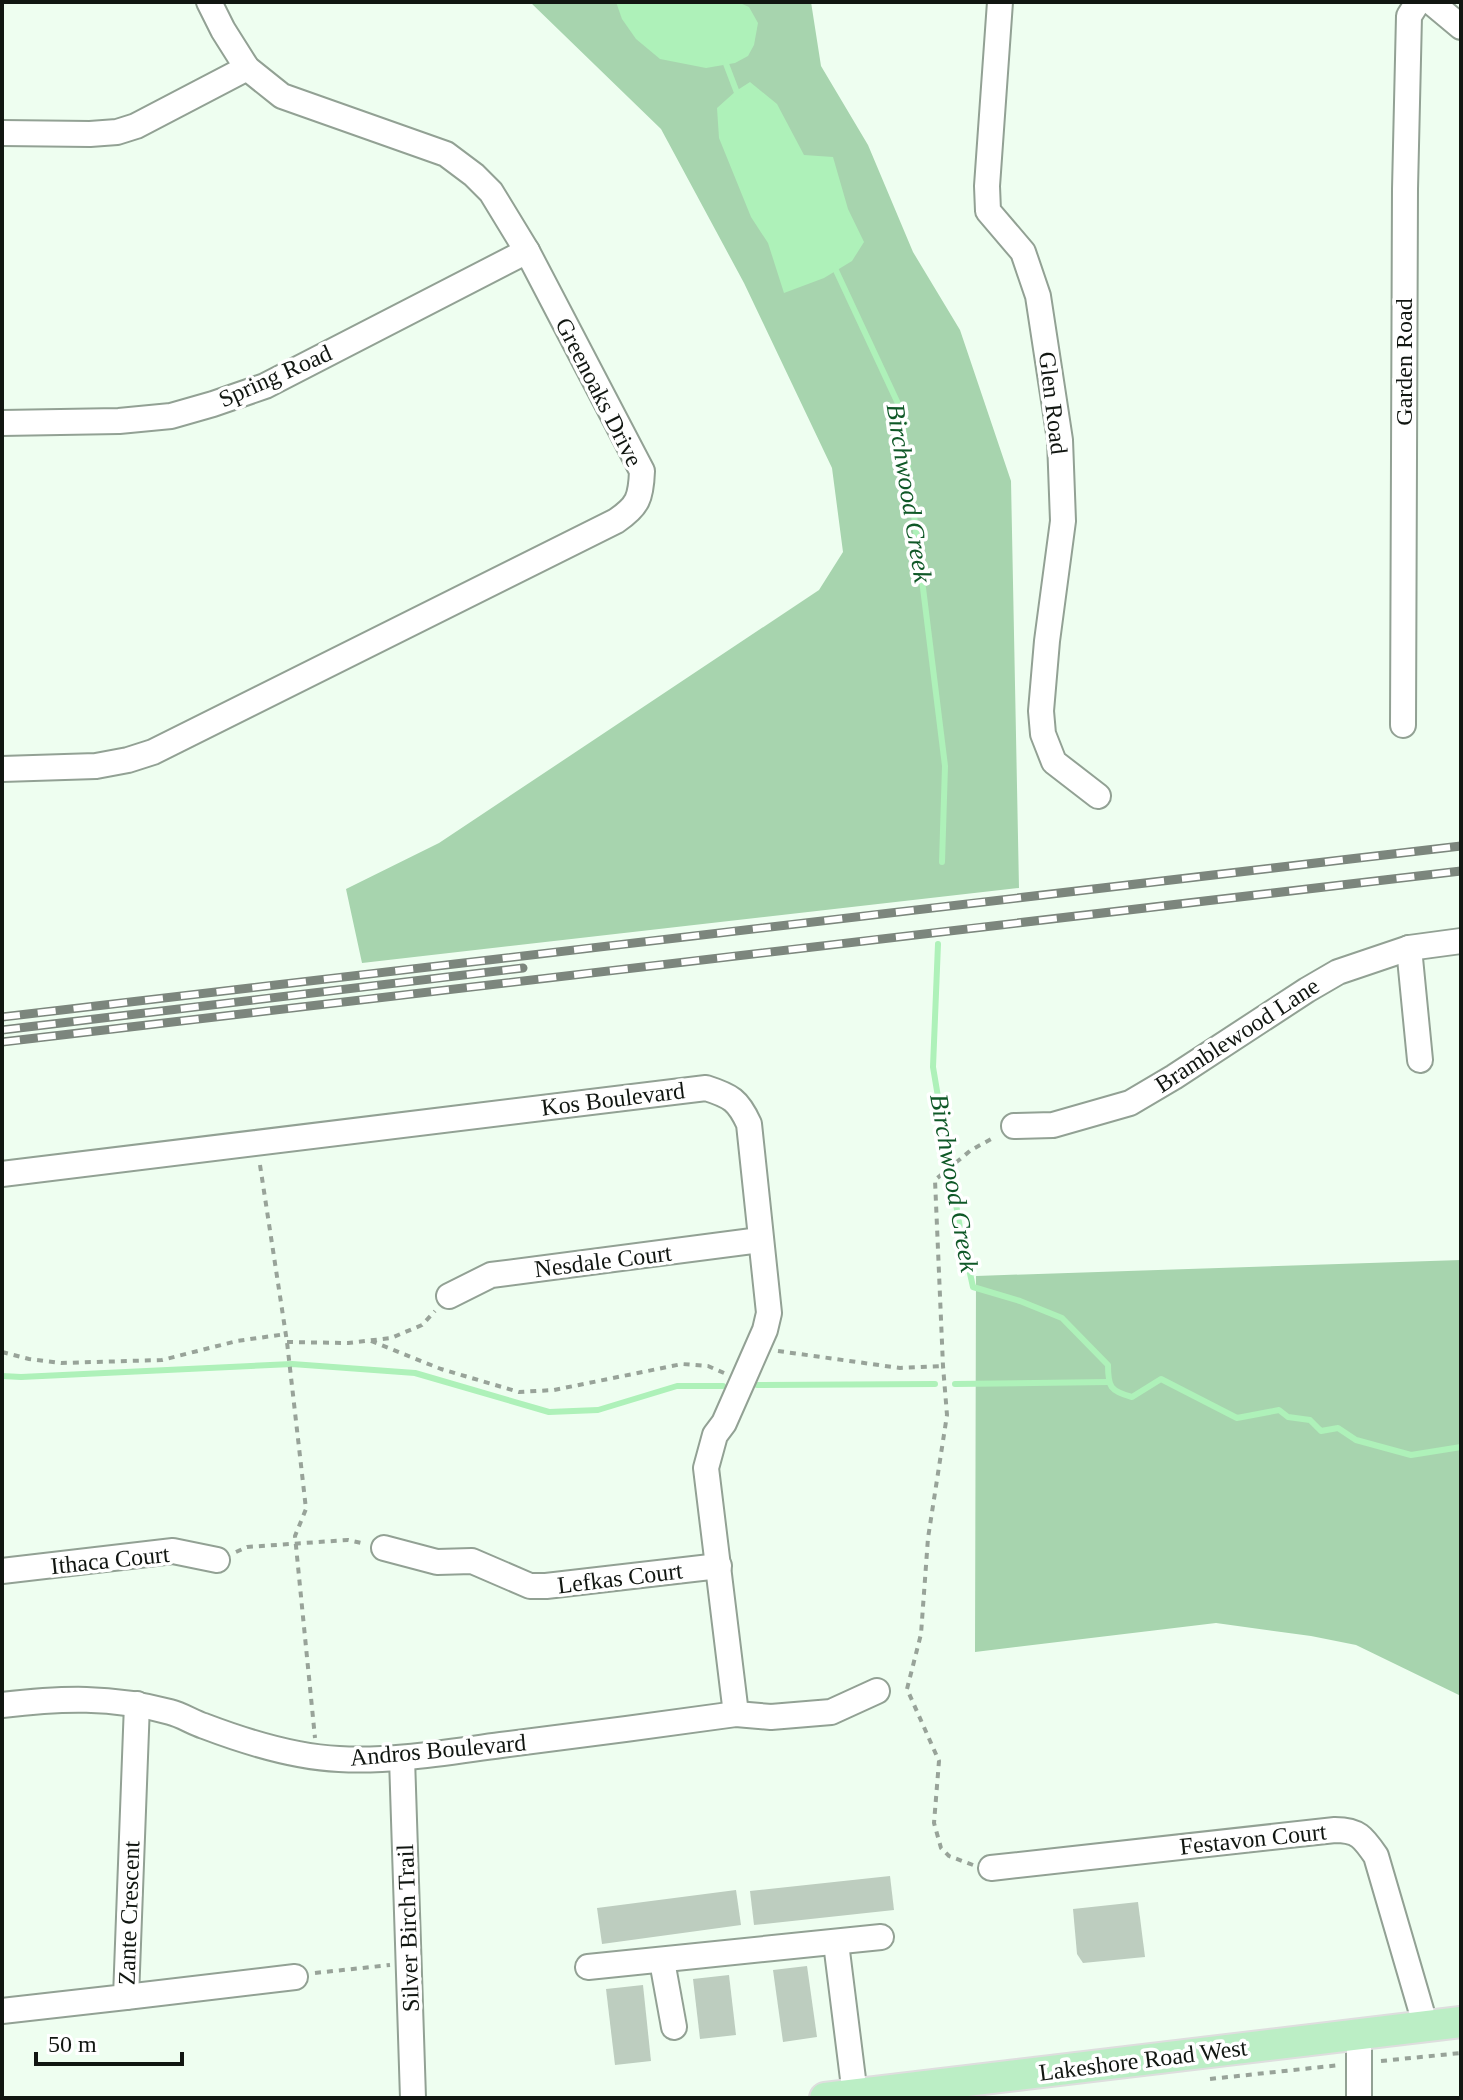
<svg xmlns="http://www.w3.org/2000/svg" width="1463" height="2100" font-family="'Times New Roman',serif">
<style>
.green{fill:#a7d4ae}
.water{fill:#aef1b9}
.lines{fill:none;stroke-linecap:round;stroke-linejoin:round}
.stream{stroke:#aef1b9;stroke-width:6}
.building{fill:#bdcdbf}
.minor-casing{stroke:#92a194;stroke-width:28}
.major-casing{stroke:#dedede;stroke-width:34}
.path{stroke:#98a399;stroke-width:4;stroke-dasharray:6 6;stroke-linecap:butt}
.minor{stroke:#fff;stroke-width:24}
.major{stroke:#bbeec5;stroke-width:30}
.rail-casing{stroke:#7c867d;stroke-width:9}
.rail{stroke:#fff;stroke-width:6;stroke-dasharray:18;stroke-linecap:butt}
.labels{text-anchor:middle;dominant-baseline:central;stroke-width:7;stroke-linejoin:round;paint-order:stroke}
.street-label{font-size:24px;fill:#111611;stroke:#fff}
.water-label{font-size:26px;font-style:italic;fill:#0f5827;stroke:#fff}
</style>
<rect width="100%" height="100%" fill="#eefef0"/>
<!-- green -->
<g class="green">
<polygon points="530,2 811,2 821,66 868,145 913,252 960,330 1011,481 1019,888 362,963 346,889 439,843 819,590 843,552 832,468 744,283 661,129"/>
<polygon points="1461,1260 1461,1696 1356,1645 1311,1636 1216,1623 975,1652 976,1276"/>
</g>
<!-- water -->
<g class="water">
<polygon points="616,2 740,3 749,7 758,23 754,45 748,56 735,63 706,68 660,59 636,39 622,19"/>
<polygon points="750,82 777,104 804,155 833,157 848,209 864,242 852,261 824,278 784,293 768,243 751,217 719,138 717,108 736,91"/>
</g>
<g class="lines">
<!-- stream -->
<g class="stream">
<polyline points="723,56 739,98"/>
<polyline points="833,264 901,410 945,766 942,862"/>
<path d="M 938,944 L 933,1067 L 960,1228 L 973,1287 L 1020,1301 L 1062,1318 L 1108,1365 C 1108,1387 1110,1391 1132,1397 L 1161,1379 L 1237,1418 L 1279,1410 L 1288,1417 L 1310,1420 L 1321,1431 L 1338,1428 L 1356,1440 L 1411,1455 L 1461,1447"/>
<polyline points="2,1376 21,1377 292,1364 415,1373 549,1412 598,1410 677,1386 723,1386"/>
<polyline points="955,1384 1108,1382"/>
<polyline points="757,1385 935,1384"/>
</g>
</g>
<!-- building -->
<g class="building">
<polygon points="890,1876 894,1910 754,1925 750,1891"/>
<polygon points="736,1890 741,1925 602,1944 597,1908"/>
<polygon points="1138,1902 1145,1957 1083,1963 1077,1954 1073,1909"/>
<polygon points="807,1966 817,2037 783,2042 773,1970"/>
<polygon points="729,1975 736,2035 700,2039 693,1979"/>
<polygon points="643,1985 651,2061 615,2065 606,1989"/>
</g>
<g class="lines">
<!-- minor casing -->
<g class="minor-casing">
<g id="minor">
<polyline points="1000,2 987,186 988,211 1023,252 1038,296 1060,440 1063,521 1047,641 1041,711 1043,734 1054,762 1098,796"/>
<polyline points="1431,2 1461,27"/>
<polyline points="2,133 90,134 117,132 136,126 247,68"/>
<polyline points="2,423 119,421 171,416 213,404 265,386 527,251"/>
<polyline points="1403,725 1405,189 1409,16 1418,2"/>
<path d="M 2,769 L 96,766 L 128,760 L 153,752 L 616,521 C 638,506 641,498 642,471 L 527,251 L 491,192 L 474,175 L 446,154 L 282,96 L 247,68 L 223,30 L 209,2"/>
<polyline points="1409,948 1420,1060"/>
<polyline points="1014,1126 1053,1125 1130,1103 1174,1077 1307,990 1338,972 1409,948 1461,941"/>
<path d="M 2,1174 L 706,1088 C 731,1096 738,1100 749,1124 L 769,1313 L 765,1330 L 743,1380 L 724,1423 L 715,1435 L 706,1468 L 736,1714"/>
<polyline points="449,1296 491,1275 760,1240"/>
<polyline points="384,1548 437,1562 472,1561 530,1586 546,1586 719,1566"/>
<polyline points="2,1571 173,1551 217,1560"/>
<path d="M 2,1705 C 62,1698 111,1696 170,1712 C 182,1715 192,1722 204,1726 C 246,1742 293,1757 339,1759 C 393,1762 448,1752 501,1745 C 579,1735 658,1725 736,1714 L 771,1717 L 831,1712 L 877,1691"/>
<polyline points="402,1758 413,2098"/>
<path d="M 991,1868 L 1335,1830 C 1358,1830 1363,1837 1376,1856 L 1426,2027"/>
<polyline points="836,1943 855,2095"/>
<polyline points="662,1961 674,2027"/>
<polyline points="588,1967 881,1937"/>
<polyline points="126,1997 295,1977"/>
<polyline points="2,2011 126,1997 137,1704"/>
<polyline points="1359,2098 1359,2034"/>
</g>
</g>
<!-- major casing -->
<g class="major-casing">
<polyline id="major" points="825,2098 1461,2022"/>
</g>
<!-- path -->
<g class="path">
<polyline points="260,1165 287,1342 306,1509 295,1536 315,1738"/>
<polyline points="371,1341 441,1369 519,1392 554,1390 682,1364 708,1366 724,1373"/>
<polyline points="287,1342 348,1343 391,1338 422,1325 435,1311"/>
<polyline points="778,1351 900,1368 943,1366"/>
<polyline points="2,1352 29,1359 61,1363 162,1360 237,1341 286,1334"/>
<polyline points="236,1552 247,1547 348,1540 366,1544"/>
<polyline points="973,1865 949,1856 941,1848 934,1823 939,1761 907,1689 921,1634 928,1538 947,1415 943,1366 935,1180 971,1150 995,1137"/>
<polyline points="315,1973 390,1965"/>
<polyline points="1381,2061 1461,2053"/>
<polyline points="1210,2079 1340,2065"/>
</g>
<!-- minor -->
<use href="#minor" class="minor"/>
<!-- major -->
<use href="#major" class="major"/>
<!-- rail casing -->
<g class="rail-casing">
<g id="rail">
<polyline points="2,1017 1461,846"/>
<polyline points="2,1030 523,968"/>
<polyline points="2,1042 1461,871"/>
</g>
</g>
<!-- rail -->
<use href="#rail" class="rail"/>
</g>
<g class="labels">
<!-- street labels -->
<g class="street-label">
<text transform="translate(1404 362) rotate(-90)">Garden Road</text>
<text transform="translate(275 376) rotate(-24)">Spring Road</text>
<text transform="translate(599 392) rotate(63)">Greenoaks Drive</text>
<text transform="translate(1053 403) rotate(83)">Glen Road</text>
<text transform="translate(1237 1035) rotate(-33)">Bramblewood Lane</text>
<text transform="translate(613 1099) rotate(-7)">Kos Boulevard</text>
<text transform="translate(603 1261) rotate(-7)">Nesdale Court</text>
<text transform="translate(110 1560) rotate(-6)">Ithaca Court</text>
<text transform="translate(620 1578) rotate(-7)">Lefkas Court</text>
<text transform="translate(438 1750) rotate(-5)">Andros Boulevard</text>
<text transform="translate(1253 1839) rotate(-6)">Festavon Court</text>
<text transform="translate(129 1913) rotate(-88)">Zante Crescent</text>
<text transform="translate(408 1928) rotate(-92)">Silver Birch Trail</text>
<text transform="translate(1143 2060) rotate(-7)">Lakeshore Road West</text>
</g>
<!-- water labels -->
<g class="water-label">
<text transform="translate(909 493) rotate(81)">Birchwood Creek</text>
<text transform="translate(954 1183) rotate(80)">Birchwood Creek</text>
</g>
</g>
<!-- border -->
<rect width="1463" height="2100" fill="none" stroke="#111611" stroke-width="8"/>
<!-- scale -->
<path d="M36 2052v12h146v-12" fill="none" stroke="#111611" stroke-width="4"/>
<text x="48" y="2052" font-size="24" fill="#111611" stroke="#ffffff" stroke-width="6" paint-order="stroke">50 m</text>
</svg>
